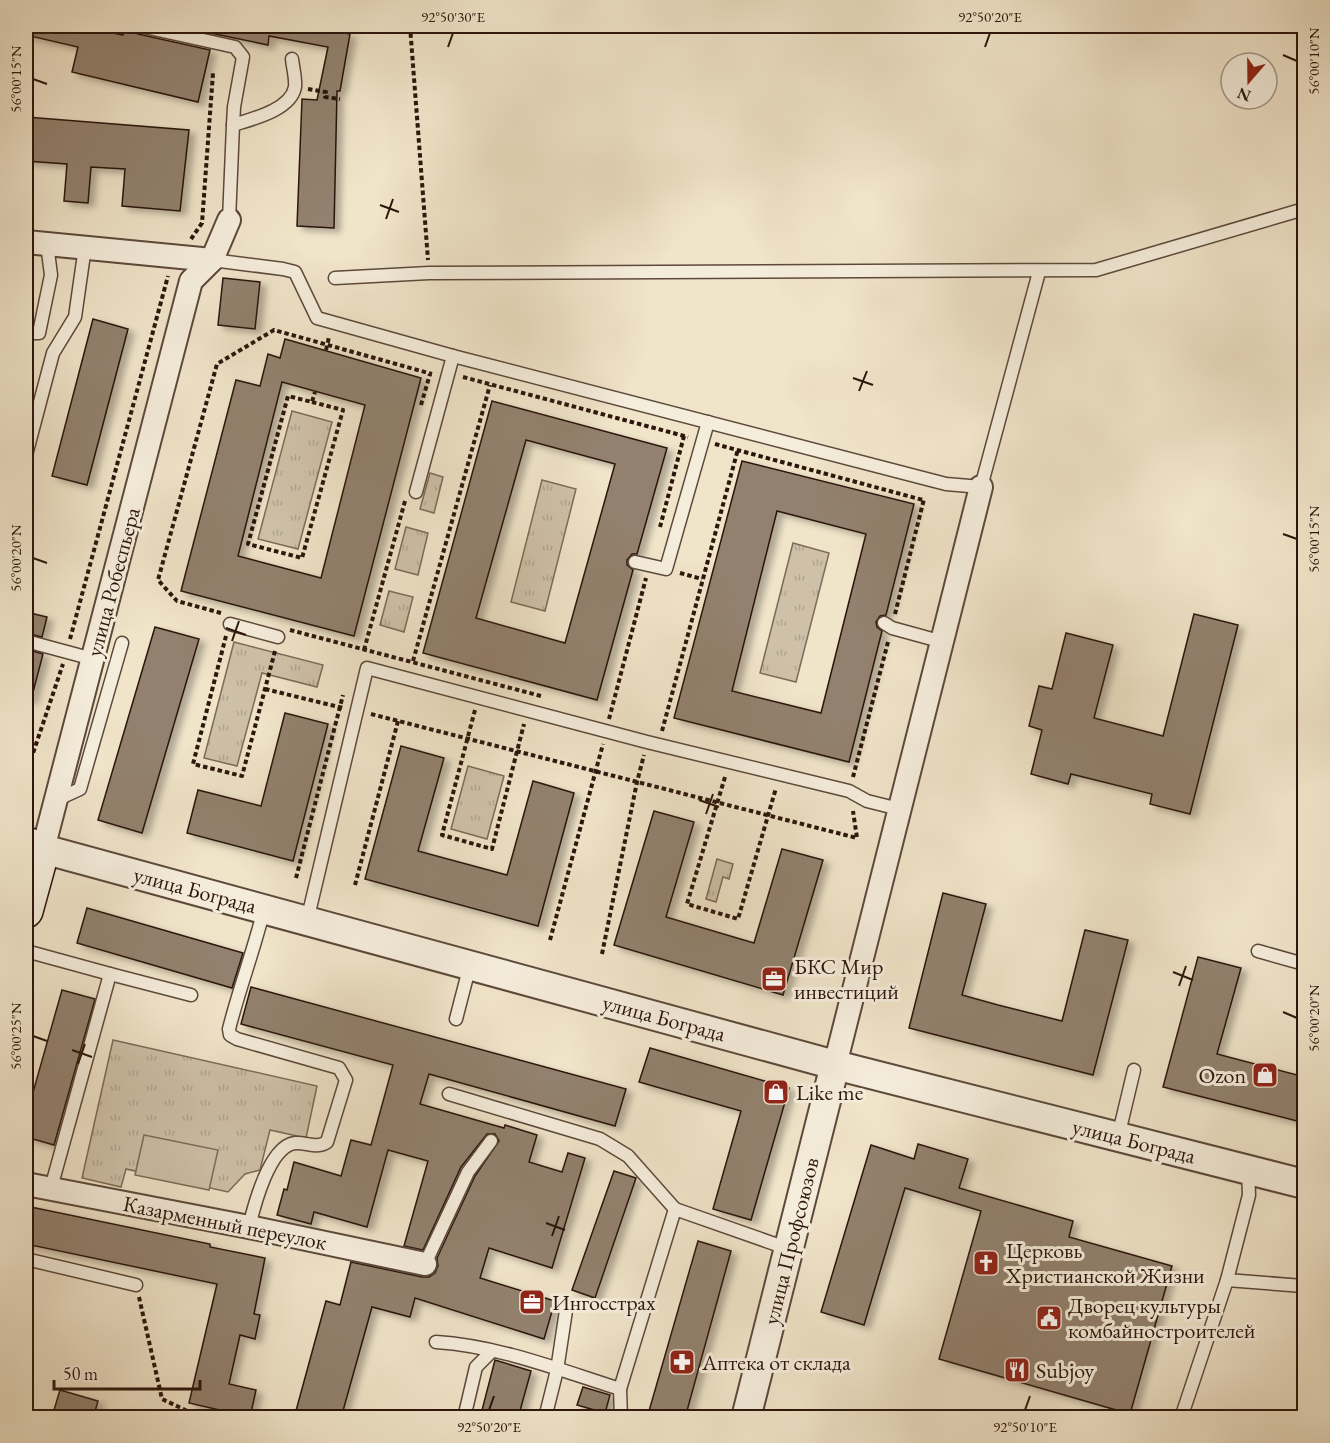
<svg xmlns="http://www.w3.org/2000/svg" width="1330" height="1443" font-family="'EB Garamond',serif">
<style>
.grass{fill:url(#grass-tufts);stroke:#7e6b5a;stroke-width:1.5}
.garden{fill:#cfc1a9;stroke:#7e6b5a;stroke-width:1.5}
.building{fill:#92816e;stroke:#2c150c;stroke-width:1.5;fill-rule:evenodd;filter:url(#shadow)}
.lines{fill:none;stroke-linecap:round;stroke-linejoin:round}
.service-casing{stroke:#5d493b;stroke-width:15}
.minor-casing{stroke:#5d493b;stroke-width:26}
.tertiary-casing{stroke:#5d493b;stroke-width:32}
.secondary-casing{stroke:#2c150c;stroke-width:36}
.path{stroke:#2c150c;stroke-width:4;stroke-dasharray:4.5 3;stroke-linecap:butt}
.service{stroke:#f5eddc;stroke-width:12}
.minor{stroke:#f5eddc;stroke-width:22}
.tertiary{stroke:#f5eddc;stroke-width:28}
.secondary{stroke:#f5eddc;stroke-width:33}
.ticks{fill:none;stroke:#2c150c;stroke-width:2}
.labels{text-anchor:middle;dominant-baseline:central;stroke-width:6;stroke-linejoin:round;paint-order:stroke}
.street-label{font-size:22px;fill:#2c150c;stroke:#f5eddc}
.poi-label{font-size:22px;fill:#2c150c;stroke:#f5eddc;text-anchor:start}
.neatline{fill:none;stroke:#2c150c;stroke-width:2}
.ticks-label{font-size:15px;text-anchor:middle;fill:#2c150c}
</style>
<defs>
<pattern id="grass-tufts" width="24" height="20" patternUnits="userSpaceOnUse" patternTransform="scale(1.5)"><rect width="24" height="20" fill="#cfc1a9"/><path d="M3 7l-1-3M5 7V3M7 7l1-3M15 17l-1-3M17 17v-4M19 17l1-3" fill="none" stroke="#b2a590"/></pattern>
<filter id="shadow"><feDropShadow dx="6" dy="4" stdDeviation="3" flood-color="#0004"/></filter>
</defs>
<rect width="100%" height="100%" fill="#f0e4c9"/>
<filter id="stains"><feTurbulence type="fractalNoise" baseFrequency=".00333" numOctaves="4"/><feColorMatrix values="0 0 0 0 .2 0 0 0 0 .09 0 0 0 0 .02 0 0 0 .5 -.17"/></filter>
<radialGradient id="worn" r=".72"><stop offset=".6" stop-color="#630" stop-opacity="0"/><stop offset="1" stop-color="#630" stop-opacity=".3"/></radialGradient>
<!-- grass -->
<g class="grass">
<polygon points="292,411 332,422 298,549 258,539"/>
<polygon points="430,473 443,477 434,513 420,509"/>
<polygon points="542,480 576,489 545,611 511,602"/>
<polygon points="406,527 428,533 418,575 395,569"/>
<polygon points="793,543 829,553 796,682 760,673"/>
<polygon points="389,591 413,597 404,632 380,625"/>
<polygon points="234,642 323,665 317,687 262,673 237,766 204,758"/>
<polygon points="468,766 504,776 487,839 451,829"/>
<polygon points="717,859 733,864 729,879 723,877 716,902 706,899"/>
<polygon points="113,1040 317,1086 306,1138 270,1130 260,1170 245,1174 228,1192 126,1169 121,1187 82,1178"/>
</g>
<!-- garden -->
<polygon class="garden" points="144,1135 218,1150 209,1190 135,1175"/>
<!-- building -->
<g class="building">
<polygon points="26,26 79,26 123,35 124,26 132,26 134,32 138,34 210,50 198,102 72,72 78,47 26,35"/>
<polygon points="176,26 304,26 350,34 340,91 337,91 334,228 297,226 302,99 317,100 328,47 269,36 268,45"/>
<polygon points="26,117 189,130 180,211 122,206 125,169 91,167 88,203 64,201 67,164 26,161"/>
<polygon points="223,278 260,282 255,329 218,325"/>
<polygon points="93,319 128,329 87,485 52,476"/>
<path d="M 285,339 L 421,378 L 354,636 L 181,591 L 236,380 L 260,386 L 268,354 L 280,358 ZM 282,382 L 365,405 L 321,578 L 238,556 Z"/>
<path d="M 492,401 L 667,448 L 637,554 L 632,554 L 627,560 L 627,565 L 633,570 L 597,700 L 423,653 ZM 526,440 L 615,464 L 565,643 L 476,618 Z"/>
<path d="M 742,461 L 914,504 L 886,615 L 880,616 L 876,622 L 877,627 L 882,631 L 849,762 L 674,718 ZM 777,511 L 866,534 L 821,713 L 732,691 Z"/>
<polygon points="26,612 47,617 42,637 26,633"/>
<polygon points="1194,614 1238,625 1190,814 1150,804 1152,794 1071,774 1068,784 1031,774 1042,730 1029,726 1039,686 1052,689 1066,633 1113,645 1094,718 1163,736"/>
<polygon points="155,627 199,639 142,833 98,820"/>
<polygon points="26,649 43,654 31,700 26,699"/>
<polygon points="285,713 328,724 293,861 187,833 198,790 261,806"/>
<polygon points="401,746 444,758 418,851 507,875 533,781 574,793 538,926 365,879"/>
<polygon points="654,811 694,822 666,917 754,943 782,849 823,860 783,995 614,945"/>
<polygon points="943,893 986,904 962,995 998,1005 1062,1021 1085,930 1128,940 1093,1075 909,1028"/>
<polygon points="87,908 243,953 232,988 77,943"/>
<polygon points="1198,957 1241,968 1217,1054 1305,1077 1305,1123 1163,1087"/>
<polygon points="251,987 626,1089 615,1126 429,1074 420,1104 504,1128 505,1125 537,1135 529,1162 562,1172 568,1153 585,1158 552,1268 489,1248 480,1278 555,1301 544,1339 415,1298 410,1317 372,1307 341,1418 294,1418 326,1301 340,1305 351,1262 422,1277 429,1277 435,1273 438,1266 437,1258 475,1176 499,1141 495,1134 487,1134 461,1167 423,1250 404,1246 428,1161 388,1150 367,1227 314,1212 311,1224 277,1215 284,1189 287,1190 294,1162 341,1176 351,1140 371,1145 393,1065 241,1024"/>
<polygon points="62,990 95,999 54,1145 26,1137 26,1117"/>
<polygon points="650,1048 789,1088 751,1220 713,1209 741,1111 639,1082"/>
<polygon points="918,1144 968,1159 959,1188 1073,1221 1069,1237 1172,1266 1130,1414 939,1359 981,1211 905,1188 864,1325 821,1312 871,1145 914,1159"/>
<polygon points="614,1171 636,1178 595,1298 572,1290"/>
<polygon points="26,1206 210,1244 210,1247 265,1258 254,1314 260,1315 255,1339 240,1335 229,1384 256,1390 250,1417 189,1403 217,1284 26,1244"/>
<polygon points="698,1241 731,1251 685,1418 647,1418"/>
<polygon points="495,1360 531,1371 518,1418 480,1418"/>
<polygon points="583,1387 610,1395 605,1413 577,1405"/>
<polygon points="60,1390 98,1401 93,1418 83,1418 54,1410"/>
</g>
<g class="lines">
<!-- service casing -->
<g class="service-casing">
<g id="service">
<polyline points="140,26 235,47 243,57 234,107 233,125"/>
<path d="M 229,220 L 233,125 C 252,119 291,110 295,87 C 296,79 293,68 292,59"/>
<polyline points="212,260 283,269 295,272 317,318 453,356 416,492"/>
<polyline points="335,278 429,273 1096,270 1304,209"/>
<polyline points="26,333 39,333 51,275 47,244"/>
<polyline points="453,356 946,484 981,487 1039,272"/>
<polyline points="26,455 53,353 75,317 85,247"/>
<polyline points="635,562 666,569 708,422"/>
<polyline points="884,623 892,628 943,642"/>
<polyline points="230,624 278,637"/>
<polyline points="26,641 93,659"/>
<polyline points="56,800 80,789 122,643"/>
<polyline points="307,921 367,668 647,742 849,791 867,801 899,809"/>
<polyline points="26,951 110,974"/>
<polyline points="1258,951 1304,964"/>
<polyline points="456,1019 470,965"/>
<polyline points="449,1094 600,1139 628,1156 675,1209"/>
<polyline points="1118,1137 1134,1070"/>
<polyline points="1248,1171 1249,1195 1227,1280 1303,1286"/>
<polyline points="51,1188 110,974 191,995"/>
<path d="M 249,1227 C 254,1206 269,1146 295,1143 C 306,1142 317,1149 327,1142 L 346,1080 L 339,1068 L 237,1039 L 230,1035 L 229,1029 C 239,989 254,950 264,909"/>
<polyline points="26,1259 136,1285"/>
<polyline points="425,1264 468,1172 491,1141"/>
<path d="M 436,1342 C 499,1346 560,1370 620,1389"/>
<polyline points="1183,1412 1227,1280"/>
<polyline points="464,1418 476,1367 492,1351"/>
<polyline points="545,1418 557,1370 567,1304"/>
<polyline points="621,1418 620,1389 675,1209 789,1249"/>
</g>
</g>
<!-- minor casing -->
<g class="minor-casing">
<g id="minor">
<polyline points="26,242 212,260"/>
<polyline points="43,849 191,281 212,260 229,220"/>
<polyline points="835,1065 981,487"/>
<polyline points="26,1184 249,1227 425,1264"/>
</g>
</g>
<!-- tertiary casing -->
<g class="tertiary-casing">
<g id="tertiary">
<polyline points="43,849 835,1065 1304,1184"/>
<polyline points="746,1418 835,1065"/>
</g>
</g>
<!-- secondary casing -->
<g class="secondary-casing">
<polyline id="secondary" points="26,844 43,849 26,911"/>
</g>
<!-- path -->
<g class="path">
<polyline points="410,26 428,260"/>
<polyline points="308,89 326,92 325,97 340,99"/>
<polyline points="191,239 202,223 213,73"/>
<polyline points="326,350 329,337"/>
<polyline points="463,377 688,437"/>
<polyline points="312,402 343,410 302,558 248,544 288,396 312,402 315,392"/>
<polyline points="421,405 430,374"/>
<polyline points="715,444 923,500"/>
<polyline points="660,527 684,436"/>
<polyline points="680,573 702,579"/>
<polyline points="221,613 177,601 158,580 217,364 274,330 432,374"/>
<polyline points="895,614 924,499"/>
<polyline points="290,630 541,696"/>
<polyline points="226,636 193,764 242,776 275,651"/>
<polyline points="70,639 168,276"/>
<polyline points="364,650 405,501"/>
<polyline points="413,661 490,385"/>
<polyline points="265,689 343,708"/>
<polyline points="475,710 442,835 492,849 524,724"/>
<polyline points="371,714 857,838 853,811"/>
<polyline points="609,719 646,578"/>
<polyline points="662,731 738,449"/>
<polyline points="26,774 63,664"/>
<polyline points="725,777 687,904 738,919 776,788"/>
<polyline points="853,777 888,642"/>
<polyline points="296,878 343,695"/>
<polyline points="355,885 398,721"/>
<polyline points="550,940 603,744"/>
<polyline points="602,954 637,782 644,755"/>
<polyline points="139,1297 162,1399 202,1418"/>
</g>
<!-- service -->
<use href="#service" class="service"/>
<!-- minor -->
<use href="#minor" class="minor"/>
<!-- tertiary -->
<use href="#tertiary" class="tertiary"/>
<!-- secondary -->
<use href="#secondary" class="secondary"/>
</g>
<!-- ticks -->
<path class="ticks" d="M 448,47 L 453,33M 985,47 L 990,33M 1283,55 L 1297,61M 33,79 L 47,84M 380,205 L 399,212M 386,219 L 393,199M 853,378 L 873,385M 859,391 L 867,371M 1283,534 L 1297,539M 33,558 L 47,563M 226,628 L 246,635M 232,641 L 239,621M 699,800 L 719,807M 706,814 L 713,794M 1173,972 L 1193,980M 1179,986 L 1186,966M 1283,1012 L 1297,1018M 33,1036 L 47,1041M 72,1050 L 92,1057M 78,1064 L 85,1044M 546,1223 L 565,1230M 552,1236 L 559,1216M 489,1410 L 494,1396M 1025,1410 L 1030,1396"/>
<!-- icons -->
<defs>
<g id="office-square" transform="scale(1.35)"><rect x="-9" y="-9" width="18" height="18" rx="4" fill="#8f2418" stroke="#f5eddc"/><path d="M-6-3h4V-5.5h4V-3h4V5H-6ZM-1-4.5V-3h2v-1.5ZM-6 0V1H6V0Z" fill="#fff"/></g>
<g id="shop-square" transform="scale(1.35)"><rect x="-9" y="-9" width="18" height="18" rx="4" fill="#8f2418" stroke="#f5eddc"/><path d="M-5-2.5h2.3a2.7 3.5 0 0 1 5.4 0H5L5.5 6h-11ZM-1.5-2.5h3a1.5 2.3 0 0 0-3 0Z" fill="#fff"/></g>
<g id="church-square" transform="scale(1.35)"><rect x="-9" y="-9" width="18" height="18" rx="4" fill="#8f2418" stroke="#f5eddc"/><path d="M-1.2-6h2.4v3.5h3.3v2.4h-3.3V6h-2.4V-.1h-3.3v-2.4h3.3Z" fill="#fff"/></g>
<g id="civic-square" transform="scale(1.35)"><rect x="-9" y="-9" width="18" height="18" rx="4" fill="#8f2418" stroke="#f5eddc"/><path d="M-.6-6.5H3V-4.5H.6V-3L4-1V1h2V6H-6V1h2V-1L-.6-3ZM-1.2 2.5V6h2.4V2.5Z" fill="#fff"/></g>
<g id="pharmacy-square" transform="scale(1.35)"><rect x="-9" y="-9" width="18" height="18" rx="4" fill="#8f2418" stroke="#f5eddc"/><path d="M-2-6h4v4h4v4h-4v4h-4v-4h-4v-4h4Z" fill="#fff"/></g>
<g id="restaurant-square" transform="scale(1.35)"><rect x="-9" y="-9" width="18" height="18" rx="4" fill="#8f2418" stroke="#f5eddc"/><path d="M-5-6h1v4h1v-4h1v4h1v-4h1v5L-1.5 .5V6h-2V.5L-5-1ZM5-6V6H3V1.5H1.5Q1.5-4 5-6Z" fill="#fff"/></g>
</defs>
<g fill-rule="evenodd">
<use href="#office-square" x="774" y="979"/>
<use href="#shop-square" x="1265" y="1075"/>
<use href="#shop-square" x="776" y="1092"/>
<use href="#church-square" x="986" y="1263"/>
<use href="#office-square" x="532" y="1302"/>
<use href="#civic-square" x="1049" y="1318"/>
<use href="#pharmacy-square" x="682" y="1362"/>
<use href="#restaurant-square" x="1017" y="1370"/>
</g>
<g class="labels">
<!-- street labels -->
<g class="street-label">
<text transform="translate(113 582) rotate(-75)">улица Робеспьера</text>
<text transform="translate(195 890) rotate(15)">улица Бограда</text>
<text transform="translate(664 1018) rotate(15)">улица Бограда</text>
<text transform="translate(1134 1141) rotate(14)">улица Бограда</text>
<text transform="translate(225 1223) rotate(11)">Казарменный переулок</text>
<text transform="translate(791 1241) rotate(-76)">улица Профсоюзов</text>
</g>
<!-- poi labels -->
<g class="poi-label">
<text x="794" y="966">БКС Мир<tspan x="794" dy="25">инвестиций</tspan></text>
<text x="1246" y="1075" text-anchor="end">Ozon</text>
<text x="796" y="1092">Like me</text>
<text x="1006" y="1250">Церковь<tspan x="1006" dy="25">Христианской Жизни</tspan></text>
<text x="552" y="1302">Ингосстрах</text>
<text x="1068" y="1305">Дворец культуры<tspan x="1068" dy="25">комбайностроителей</tspan></text>
<text x="702" y="1362">Аптека от склада</text>
<text x="1036" y="1370">Subjoy</text>
</g>
</g>
<!-- margin -->
<rect width="1330" height="1443" fill="none" stroke="#f0e4c9" stroke-width="66"/>
<!-- north arrow -->
<g transform="translate(1249 81) rotate(200)"><circle r="28" fill="#f5eddc" stroke="#a59789" stroke-width="1.5"/>
<path d="M0-4.5L10 22L0 15L-10 22Z" fill="#8f2418"/>
<text y="-9" font-size="16" font-weight="bold" text-anchor="middle" fill="#2c150c">N</text>
</g>
<!-- scale -->
<path d="M54 1380v9h146v-9" fill="none" stroke="#2c150c" stroke-width="3"/>
<text x="63" y="1380" font-size="18" fill="#2c150c" stroke="#f5eddc" stroke-width="4.5" paint-order="stroke">50 m</text>
<rect x="33" y="33" width="1264" height="1377" class="neatline"/>
<g class="ticks-label">
<text x="453" y="22">92°50'30"E</text>
<text x="990" y="22">92°50'20"E</text>
<text transform="translate(1314 61) rotate(-90)" y="5">56°00'10"N</text>
<text transform="translate(16 79) rotate(-90)" y="5">56°00'15"N</text>
<text transform="translate(1314 539) rotate(-90)" y="5">56°00'15"N</text>
<text transform="translate(16 558) rotate(-90)" y="5">56°00'20"N</text>
<text transform="translate(1314 1018) rotate(-90)" y="5">56°00'20"N</text>
<text transform="translate(16 1036) rotate(-90)" y="5">56°00'25"N</text>
<text x="489" y="1432">92°50'20"E</text>
<text x="1025" y="1432">92°50'10"E</text>
</g>
<rect width="100%" height="100%" filter="url(#stains)"/>
<rect width="100%" height="100%" fill="url(#worn)"/>
</svg>
